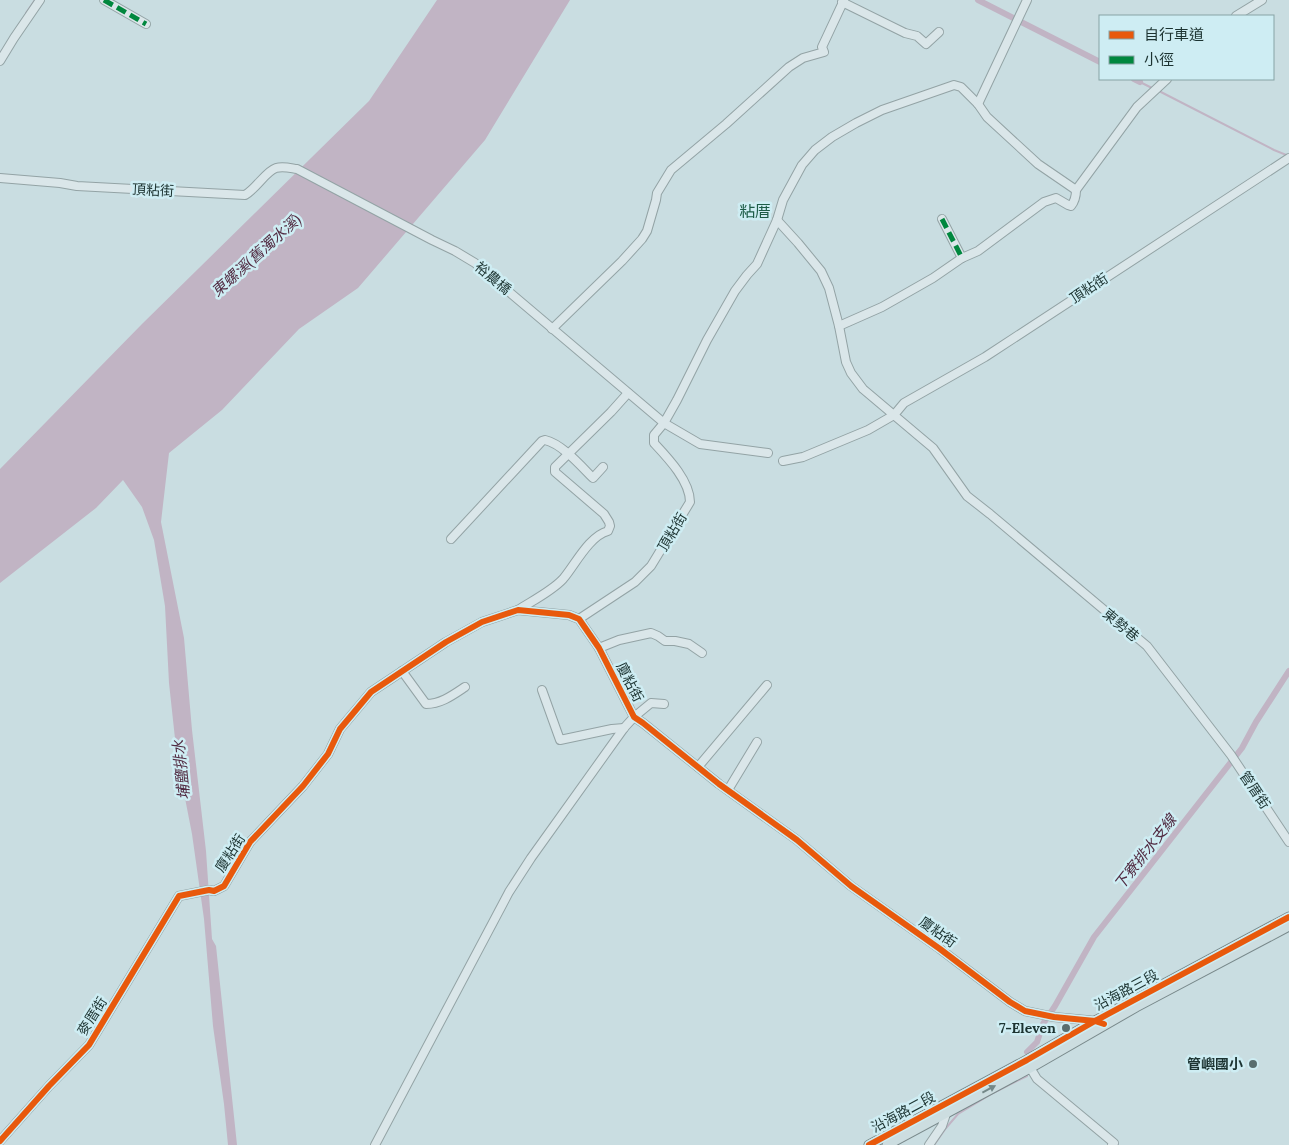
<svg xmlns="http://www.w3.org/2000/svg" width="1289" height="1145" font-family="Lora,'Noto Sans TC',serif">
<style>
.water{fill:#c1b4c4}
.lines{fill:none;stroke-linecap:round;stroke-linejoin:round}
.stream{stroke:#c1b4c4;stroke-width:2}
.canal{stroke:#c1b4c4;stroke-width:6}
.minor-casing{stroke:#93a3a5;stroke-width:10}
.major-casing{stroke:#79898b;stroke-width:11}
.minor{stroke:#dae6e9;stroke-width:8}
.major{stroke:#ccdde0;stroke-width:9}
.quiet{stroke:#00873e;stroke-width:5;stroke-dasharray:10 5;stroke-linecap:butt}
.cycleway-casing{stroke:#ceedf3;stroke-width:9}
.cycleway{stroke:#e8590c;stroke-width:6}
.oneway{fill:#748888}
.poi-dot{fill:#596e6f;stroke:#ceedf3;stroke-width:2}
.labels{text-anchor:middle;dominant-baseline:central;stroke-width:5;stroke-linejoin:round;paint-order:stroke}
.street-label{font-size:14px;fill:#1c3331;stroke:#ceedf3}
.poi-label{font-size:14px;font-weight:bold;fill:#1c3331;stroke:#ceedf3;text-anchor:end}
.water-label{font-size:15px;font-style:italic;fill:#522c43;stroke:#ceedf3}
.quarter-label{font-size:16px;fill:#1e5d48;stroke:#ceedf3}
</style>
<rect width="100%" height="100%" fill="#c9dde1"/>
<!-- water -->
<polygon class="water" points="437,0 570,0 485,140 358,288 299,329 222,410 169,453 161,522 184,638 192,730 206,851 212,939 216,946 237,1145 228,1145 224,1104 213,1026 204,919 192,834 177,757 169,683 165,606 154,540 142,507 123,480 96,508 0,583 0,469 142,324 369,101"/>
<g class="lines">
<!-- stream -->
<g class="stream">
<polyline points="26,13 35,0"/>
<polyline points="0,53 5,47"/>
<polyline points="1140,82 1152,88"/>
<polyline points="1157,90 1274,150 1289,156"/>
<polyline points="934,1145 946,1128 958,1114 993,1093 1027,1076 1027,1074"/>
</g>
<!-- canal -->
<g class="canal">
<polyline points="978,0 1100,62"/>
<polyline points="1134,79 1140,82"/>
<polyline points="1027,1052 1037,1042 1043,1024 1055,1006 1094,937 1242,748 1256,722 1289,671"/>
</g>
<!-- minor casing -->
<g class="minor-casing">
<g id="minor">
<polyline points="104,0 146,24"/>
<polyline points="842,2 905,33 917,36 926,44 939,32"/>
<polyline points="1236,16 1262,0"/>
<polyline points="0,61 14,38 40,0"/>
<polyline points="978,104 1027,0"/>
<path d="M 0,178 L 60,183 L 77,186 L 245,195 C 256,189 266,171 276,168 C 283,166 290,168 297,169 L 432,240 L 455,251 L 475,263 L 664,423 L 700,444 L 768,453"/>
<polyline points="942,219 962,258"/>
<polyline points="777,220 798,243 821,271 829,288 839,326 846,362 851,373 863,389 933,448 967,496 990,514 1147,646 1231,755 1289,842"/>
<path d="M 839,326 L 882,307 L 933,278 L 962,258 L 978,251 L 1044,202 L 1056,198 L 1068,205 L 1071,206 C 1075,201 1076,196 1076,190 L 1137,107 L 1167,79"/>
<polyline points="552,329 622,261 642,239 647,231 656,200 657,193 671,170 726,124 789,67 803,58 824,52 822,47 844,0"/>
<polyline points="783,461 803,457 868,430 894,415 904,403 985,357 1289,158"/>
<path d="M 451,539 L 542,441 L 545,440 C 562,444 580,465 593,478 L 603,467"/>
<path d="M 518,610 C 532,601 552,591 563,579 C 575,565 589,536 608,531 L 610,526 L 609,522 L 604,514 L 555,472 L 555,467 L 611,412 L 628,393"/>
<path d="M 579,619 L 635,582 L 651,566 L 690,502 C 690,481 668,458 654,443 L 654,435 L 664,423 L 677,400 L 707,340 L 735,291 L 747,275 L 757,264 L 777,220 L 783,200 L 802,165 L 815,150 L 832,137 L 856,123 L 882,110 L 954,85 L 961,87 L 978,104 L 987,117 L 1038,164 L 1076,190"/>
<polyline points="599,648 619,640 651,633 658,636 665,641 675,641 689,644 702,653"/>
<path d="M 402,671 L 426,704 C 441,704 453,695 465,687"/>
<polyline points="542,690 560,740 612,729 624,728"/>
<polyline points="698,767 767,685"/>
<polyline points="728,790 757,742"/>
<polyline points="1028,1064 1037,1079 1114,1143 1112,1145"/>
<polyline points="0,1141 49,1086 89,1045 179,896 209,890 214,891 224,886 250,842 303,786 328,754 340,729 371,692 446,642 482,622 518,610 569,615 579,619 599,648 634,717 643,723 719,784 797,840 851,886 940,949 1010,1002 1025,1011 1054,1017 1097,1021"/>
<polyline points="375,1145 509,892 531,858 624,728 634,717 651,703 664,704"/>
<polyline points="929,1145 942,1126 947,1111"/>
</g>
</g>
<!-- major casing -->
<g class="major-casing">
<g id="major">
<polyline points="869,1145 1027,1060 1095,1021 1289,917"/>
<polyline points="887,1145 1030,1068 1136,1007 1289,926"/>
</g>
</g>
<!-- minor -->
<use href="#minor" class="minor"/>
<!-- major -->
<use href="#major" class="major"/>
<!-- quiet -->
<g class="quiet">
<polyline points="104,0 146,24"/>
<polyline points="942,219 962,258"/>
</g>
<!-- cycleway casing -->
<g class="cycleway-casing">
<g id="cycleway">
<polyline points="0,1141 49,1086 89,1045 179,896 209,890 214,891 224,886 250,842 303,786 328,754 340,729 371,692 446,642 482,622 518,610 569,615 579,619 599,648 634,717 643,723 719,784 797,840 851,886 940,949 1010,1002 1025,1011 1054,1017 1095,1021 1104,1024"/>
<polyline points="869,1145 1027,1060 1095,1021 1289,917"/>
</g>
</g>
<!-- cycleway -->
<use href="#cycleway" class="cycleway"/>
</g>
<!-- one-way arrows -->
<defs><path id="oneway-solid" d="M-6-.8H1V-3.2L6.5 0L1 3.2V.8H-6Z" transform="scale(1.25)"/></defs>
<use class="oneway" href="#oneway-solid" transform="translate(989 1089) rotate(-28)"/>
<!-- markers -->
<g class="poi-dot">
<circle cx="1066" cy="1028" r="5"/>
<circle cx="1253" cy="1064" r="5"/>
</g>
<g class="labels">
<!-- street labels -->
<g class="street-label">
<text transform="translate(153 190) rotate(3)">頂粘街</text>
<text transform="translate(493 278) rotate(40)">裕農橋</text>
<text transform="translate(1089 288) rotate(-33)">頂粘街</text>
<text transform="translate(672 532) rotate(-59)">頂粘街</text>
<text transform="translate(1121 625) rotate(40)">東勢巷</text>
<text transform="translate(630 682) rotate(63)">廈粘街</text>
<text transform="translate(1255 790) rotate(56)">管厝街</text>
<text transform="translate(230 853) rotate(-57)">廈粘街</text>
<text transform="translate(938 932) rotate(35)">廈粘街</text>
<text transform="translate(1126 990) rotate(-28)">沿海路三段</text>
<text transform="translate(92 1016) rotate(-58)">麥厝街</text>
<text transform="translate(903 1112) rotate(-28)">沿海路二段</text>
</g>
<!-- poi labels -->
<g class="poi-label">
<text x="1056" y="1028">7-Eleven</text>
<text x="1243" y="1064">管嶼國小</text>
</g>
<!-- water labels -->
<g class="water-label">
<text transform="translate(256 255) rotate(-42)">東螺溪(舊濁水溪)</text>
<text transform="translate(181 770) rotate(-96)">埔鹽排水</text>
<text transform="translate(1145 852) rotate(-52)">下寮排水支線</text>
</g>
<!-- quarter labels -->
<g class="quarter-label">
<text x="755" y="211">粘厝</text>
</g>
</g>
<!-- legend -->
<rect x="1099" y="15" width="175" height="65" fill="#ceedf3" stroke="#87a3a5"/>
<rect x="1109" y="31" width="25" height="8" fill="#e8590c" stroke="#87a3a5"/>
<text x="1144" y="40" font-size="15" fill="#1c3331">自行車道</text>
<rect x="1109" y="56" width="25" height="8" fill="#00873e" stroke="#87a3a5"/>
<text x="1144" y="65" font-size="15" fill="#1c3331">小徑</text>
</svg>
